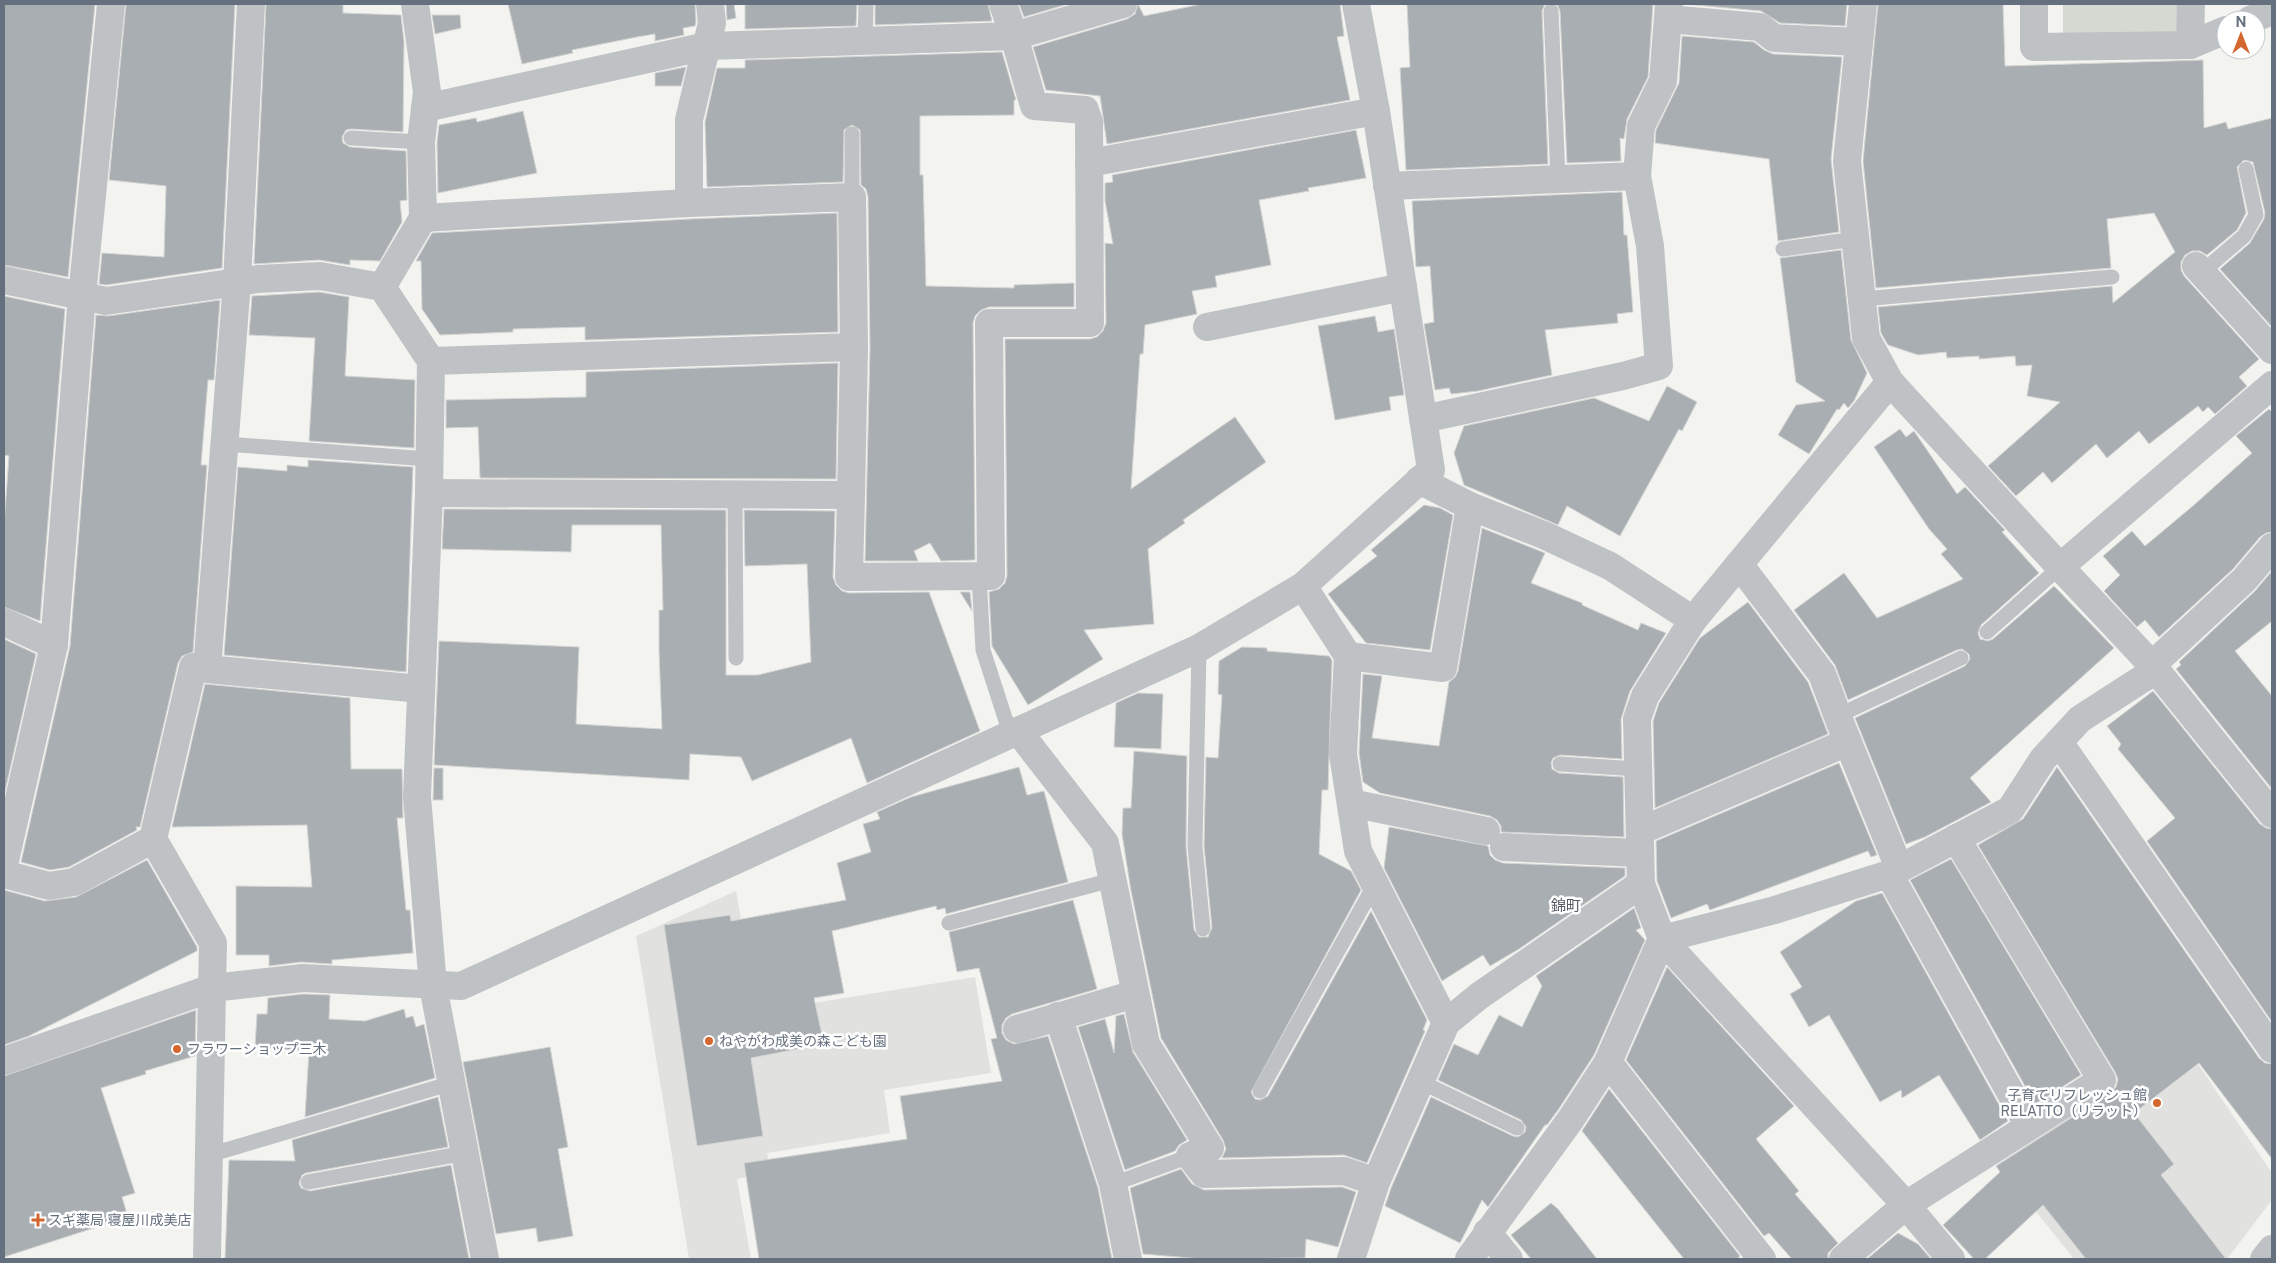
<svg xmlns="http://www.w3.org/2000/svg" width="2276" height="1263" font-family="'Public Sans','Noto Sans JP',sans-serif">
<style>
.built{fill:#e1e2e0}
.green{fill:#d4dad1}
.building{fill:#a9aeb3;stroke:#d4d5d2}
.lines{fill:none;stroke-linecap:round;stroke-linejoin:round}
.service{stroke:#bfc2c5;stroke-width:15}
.minor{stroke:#bfc2c5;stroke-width:28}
.poi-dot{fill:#d4662f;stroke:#fff;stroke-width:2}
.labels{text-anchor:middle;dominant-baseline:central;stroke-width:5;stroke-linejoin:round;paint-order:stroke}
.poi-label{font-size:14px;fill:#65707e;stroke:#fff;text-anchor:start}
.neighbourhood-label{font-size:15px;fill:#525a64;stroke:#fff}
</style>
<rect width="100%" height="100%" fill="#f3f3f0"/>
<!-- built -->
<g class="built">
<polygon points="736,891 758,1012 975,977 991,1073 884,1090 890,1133 767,1153 771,1173 737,1179 751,1259 689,1259 636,936"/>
<polygon points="2183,1042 2272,1173 2272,1200 2227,1259 2074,1259 1998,1164"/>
</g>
<!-- green -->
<polygon class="green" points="2063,4 2183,4 2183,38 2063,42"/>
<!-- building -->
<g class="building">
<polygon points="4,4 95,4 68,277 4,265"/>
<polygon points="126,4 235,4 222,268 106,285 99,284 102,253 164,257 166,186 109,180"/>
<polygon points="266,4 343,4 343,13 401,15 404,42 403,132 351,129 346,130 342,137 343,143 350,147 406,151 407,200 400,201 402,222 380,261 350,260 350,265 319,260 254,264"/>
<polygon points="508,4 695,4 696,22 695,26 683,28 684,35 655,41 655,34 637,37 572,50 573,53 522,64"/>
<polygon points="726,4 734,4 736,18 727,20"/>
<polygon points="745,4 857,4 856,26 745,29"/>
<polygon points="875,4 988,4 992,21 875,25"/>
<polygon points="1019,4 1068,4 1024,17"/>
<polygon points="1138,4 1144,16 1202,4 1340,4 1344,36 1337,37 1350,100 1107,144 1100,96 1046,90 1033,47 1127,19 1135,14"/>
<polygon points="1407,4 1545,4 1542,11 1548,164 1406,170 1400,68 1410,67"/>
<polygon points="1557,4 1653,4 1648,77 1627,119 1624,139 1620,138 1621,161 1567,163 1560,11"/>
<polygon points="1684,4 1847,4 1845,26 1780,23 1761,11"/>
<polygon points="1878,4 2003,4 2005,66 2203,60 2204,128 2226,122 2228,129 2272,118 2272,327 2220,269 2250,243 2264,219 2265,213 2253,162 2244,160 2237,167 2246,213 2237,230 2207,255 2200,251 2192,251 2185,255 2181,262 2181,270 2184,276 2259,359 2239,377 2247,386 2215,414 2208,407 2203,412 2198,406 2149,444 2139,431 2107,458 2096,444 2052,483 2043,472 2016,496 1988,466 2060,402 2027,396 2032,365 2016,366 2015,356 1979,359 1979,356 1947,358 1946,352 1918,355 1888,345 1881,333 1878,307 2112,286 2113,303 2175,252 2154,213 2107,219 2111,268 1876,288 1863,161"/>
<polygon points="432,15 460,15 461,28 435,34"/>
<polygon points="1682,36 1754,42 1764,50 1773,54 1842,57 1831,159 1839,232 1778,241 1769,159 1655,143 1656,130 1679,83"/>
<polygon points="1002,52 1016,100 1014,100 1014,115 920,116 920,175 923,175 926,286 1014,288 1014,285 1074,283 1074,307 989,307 981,310 975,316 973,323 975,560 941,561 930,543 914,551 918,561 865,561 870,347 868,197 866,189 861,185 860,130 852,125 844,130 843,182 707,187 705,122 717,68 745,68 745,60"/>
<polygon points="686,67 681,86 655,86 655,73"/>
<polygon points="523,111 537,173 438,193 437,143 439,125 476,118 477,122"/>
<polygon points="1356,130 1366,178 1308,188 1309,191 1259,200 1271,265 1215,276 1217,287 1192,291 1197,314 1145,325 1143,354 1140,354 1131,489 1235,417 1266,462 1183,520 1185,523 1148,549 1154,624 1084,630 1103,659 1028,705 992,646 989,592 999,589 1005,583 1007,576 1005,339 1090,339 1097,337 1103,331 1106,323 1105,243 1113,244 1105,201 1105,183 1113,182 1112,175"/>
<polygon points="1622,192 1624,235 1627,235 1633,312 1617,314 1618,323 1545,330 1552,375 1478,391 1451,394 1449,388 1435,390 1424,324 1434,322 1430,266 1416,267 1412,201"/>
<polygon points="837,213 838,332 585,340 585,327 513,329 513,332 440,335 422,309 421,261 416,261 432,233 690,219"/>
<polygon points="1841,250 1851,340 1867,373 1854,401 1848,408 1844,403 1839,410 1837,409 1809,454 1778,435 1796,405 1825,401 1796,382 1780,258"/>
<polygon points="319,292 349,297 345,376 415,380 414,448 309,441 315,338 249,335 252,296"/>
<polygon points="4,296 65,309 40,621 4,607 4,524 9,456 4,455"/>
<polygon points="220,300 214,380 208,380 201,465 207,465 193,652 182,656 178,663 140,827 136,827 137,830 69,867 50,870 21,862 70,646 96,315 108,316"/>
<polygon points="1375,316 1378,332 1394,329 1404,395 1389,397 1391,410 1335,420 1318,326"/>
<polygon points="838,363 836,479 480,478 478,427 446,428 446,400 586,397 586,372"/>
<polygon points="1667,386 1697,402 1682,431 1679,429 1620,536 1567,506 1558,525 1464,485 1454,453 1464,426 1594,398 1649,421"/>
<polygon points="2269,409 2272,412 2272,532 2266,533 2260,537 2233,569 2159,637 2145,620 2137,627 2104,591 2120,575 2103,556 2132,531 2145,546 2194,505 2252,453 2236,436"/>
<polygon points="1900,429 1906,437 1914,431 1957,494 1965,487 2005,530 2002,532 2039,573 1981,625 1978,633 1980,639 1988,641 1993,639 2054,586 2114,648 1970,778 1991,802 1925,837 1906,844 1855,718 1965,666 1970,659 1969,654 1962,649 1957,650 1848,700 1835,665 1794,610 1844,573 1877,618 1963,579 1941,554 1947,549 1929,529 1874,447"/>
<polygon points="308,460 413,467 406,672 224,655 238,467 287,471 287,465 308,467"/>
<polygon points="1424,505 1440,508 1453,515 1430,650 1366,643 1328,594 1377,556 1371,550"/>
<polygon points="444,509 726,510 726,675 758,675 811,662 807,564 745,566 744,510 835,511 833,577 836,585 842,591 849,593 929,592 980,731 867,783 851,738 752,781 741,757 690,754 689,780 434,765 439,641 579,647 576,724 662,729 659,651 659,610 663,610 661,525 572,525 571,552 442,549"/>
<polygon points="1482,528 1545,553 1531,583 1582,603 1582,605 1638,630 1641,623 1666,633 1630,691 1621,719 1622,759 1560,755 1553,758 1551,763 1552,769 1559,773 1623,777 1624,837 1501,832 1501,826 1497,820 1490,816 1380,793 1363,782 1359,753 1363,674 1382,676 1372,738 1439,746 1449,682 1455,677 1458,671"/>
<polygon points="2272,571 2272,621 2235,651 2272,696 2272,789 2176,669 2181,665 2179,662 2255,591"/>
<polygon points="960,592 970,592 972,611"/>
<polygon points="1748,602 1808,682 1828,734 1655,808 1653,721 1659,703 1700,638"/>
<polygon points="4,639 36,654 4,796"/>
<polygon points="1242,647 1267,648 1267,651 1329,656 1332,660 1328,790 1322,790 1319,854 1351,871 1361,890 1251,1092 1255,1099 1260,1100 1268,1096 1371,911 1427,1020 1423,1030 1425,1031 1367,1163 1344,1155 1222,1158 1226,1149 1223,1140 1161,1038 1131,891 1122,834 1123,808 1131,808 1134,751 1187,756 1186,846 1194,930 1199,937 1208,937 1212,928 1204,846 1206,757 1218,758 1222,695 1218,694 1219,661"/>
<polygon points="205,684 350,698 351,769 402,769 403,818 397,818 406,910 410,910 413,953 332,960 332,964 301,962 269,966 269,955 236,955 236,886 312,887 307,825 172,827"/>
<polygon points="2153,691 2260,824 2266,828 2272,829 2272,1022 2147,841 2175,818 2118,749 2121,744 2107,726"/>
<polygon points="1138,693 1163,694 1161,749 1114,747 1116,703"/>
<polygon points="1839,763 1877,855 1871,857 1868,851 1710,910 1707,904 1671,918 1657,881 1656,841"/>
<polygon points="1019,767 1027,795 1044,791 1068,882 946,914 945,908 937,910 936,906 832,931 844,993 814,998 824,1044 751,1058 763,1136 697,1146 664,925 730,915 731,921 846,900 837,863 871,852 863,824 880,819 877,812 911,797"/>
<polygon points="2057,767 2259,1058 2265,1063 2272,1064 2272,1159 2199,1063 2134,1113 2174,1164 2161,1175 2226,1259 2086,1259 2043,1205 1985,1259 1974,1259 1943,1225 2000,1172 1996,1166 2110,1093 2116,1087 2118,1079 2115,1072 1978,845 2023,819"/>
<polygon points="434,768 443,768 443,800 433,800"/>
<polygon points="1389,827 1488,846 1490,855 1495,860 1503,863 1625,868 1625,876 1519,949 1490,966 1483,955 1442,981 1384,868"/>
<polygon points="1951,859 2081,1075 2035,1104 1910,880"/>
<polygon points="147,860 197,947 197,951 29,1036 4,1045 4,890 45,901 76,897"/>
<polygon points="1882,893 2008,1121 1980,1140 1939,1075 1902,1098 1901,1090 1880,1102 1829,1015 1809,1027 1790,994 1802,987 1780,952 1856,901"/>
<polygon points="1073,900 1097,989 1012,1014 1006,1018 1002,1025 1002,1033 1006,1040 1014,1044 1048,1036 1098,1188 1112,1259 759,1259 744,1163 907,1139 900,1096 1002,1081 991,1039 997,1038 979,968 957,972 949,932"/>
<polygon points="1634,908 1641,928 1636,930 1645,940 1594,1055 1558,1110 1547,1125 1545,1125 1488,1207 1482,1200 1460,1243 1385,1206 1391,1188 1431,1097 1513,1136 1518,1137 1525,1132 1526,1127 1521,1120 1438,1080 1454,1044 1478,1055 1499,1015 1522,1027 1542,986 1536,976"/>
<polygon points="1667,967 1794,1106 1756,1139 1799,1191 1795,1194 1838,1243 1828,1253 1828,1259 1792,1259 1769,1233 1764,1236 1626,1060"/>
<polygon points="303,994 330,995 329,1019 365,1021 404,1009 406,1018 413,1016 416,1027 424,1024 435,1078 305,1117 309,1051 255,1047 257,1014 267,1014 268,998"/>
<polygon points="196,1010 195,1056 145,1071 146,1074 101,1088 135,1193 122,1197 128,1217 4,1257 4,1076"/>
<polygon points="1124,1014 1133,1052 1187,1140 1179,1145 1175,1151 1125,1170 1078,1027 1105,1019 1114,1053 1116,1016"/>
<polygon points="550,1047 568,1147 558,1149 573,1236 538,1242 536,1228 496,1234 463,1062"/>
<polygon points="1609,1089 1740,1256 1737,1259 1684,1259 1582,1131"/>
<polygon points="438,1097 448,1147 306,1173 302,1175 299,1183 301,1188 310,1191 451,1165 469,1259 225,1259 229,1160 295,1161 292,1140"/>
<polygon points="1181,1169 1192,1184 1204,1190 1342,1187 1356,1192 1338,1247 1306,1239 1305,1258 1202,1259 1143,1254 1130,1188"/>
<polygon points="1551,1203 1558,1209 1597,1259 1531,1259 1511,1235"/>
<polygon points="1898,1233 1918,1244 1931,1259 1867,1259"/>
</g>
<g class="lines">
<!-- service -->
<g class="service">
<polyline points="1551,11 1558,179"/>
<polyline points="865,41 866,4"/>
<polyline points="852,134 852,197"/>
<polyline points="351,138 421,142"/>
<polyline points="1783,249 1855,239"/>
<polyline points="2202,272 2244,236 2256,215 2246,169"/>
<polyline points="1862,299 2112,277"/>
<polyline points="225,444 429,459"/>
<polyline points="735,495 736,658"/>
<polyline points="979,576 983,650 1006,721 1019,732"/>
<polyline points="1987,632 2060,567"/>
<polyline points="1199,648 1195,846 1203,929"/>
<polyline points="1837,716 1961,658"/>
<polyline points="1560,764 1638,769"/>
<polyline points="949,923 1112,880"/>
<polyline points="1421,1082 1517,1128"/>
<polyline points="1260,1091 1375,884"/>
<polyline points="209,1155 452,1083"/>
<polyline points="308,1182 465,1153"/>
<polyline points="1113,1184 1190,1156"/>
</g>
<!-- minor -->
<g class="minor">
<polyline points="251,4 237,282 207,669 421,689"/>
<polyline points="1863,4 1847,161 1866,338 1890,382 2060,567 2272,385"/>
<polyline points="2034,4 2034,47 2190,45 2226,30"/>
<polyline points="1668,19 1760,27 1774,38 1859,42"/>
<polyline points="2250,20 2272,11"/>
<polyline points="2190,45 2191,4"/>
<polyline points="425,108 707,46 1014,36 1123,4"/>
<polyline points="1089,163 1376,111"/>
<polyline points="1387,186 1637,176"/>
<polyline points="689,203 689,120 712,23 710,4"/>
<polyline points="423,218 689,203 852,197 854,347 851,495"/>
<polyline points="2196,266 2272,350"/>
<polyline points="4,280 106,301 258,279 320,276 382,287 431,361 429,493 417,797 433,986 485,1259"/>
<polyline points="382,287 423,218 421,142 427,92 415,4"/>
<polyline points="1207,327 1403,287"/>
<polyline points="431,361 854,347"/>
<polyline points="1890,382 1693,620 1645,696 1637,719 1641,884 1662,939 1906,1205 1951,1259"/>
<polyline points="1423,419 1623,376 1659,366 1650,246 1637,176 1641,126 1663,81 1669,4"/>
<polyline points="1419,480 1470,506 1546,536 1610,566 1693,620"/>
<polyline points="429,493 851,495 849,577 991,576 989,323 1090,323 1089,122 1085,110 1034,106 1014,36 1003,4"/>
<polyline points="1739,564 1822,674 1841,725 1899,868"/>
<polyline points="2060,567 2152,665 2272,814"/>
<polyline points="1303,586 1348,656"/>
<polyline points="4,622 54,645"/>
<polyline points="2152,665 2244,580 2272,547"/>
<polyline points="1019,732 1105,843 1146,1044 1210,1148 1190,1156 1204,1174 1344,1171 1376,1182"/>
<polyline points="2059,742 2272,1049"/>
<polyline points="1351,803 1486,831"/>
<polyline points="1640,831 1848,742"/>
<polyline points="1504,847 1639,853"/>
<polyline points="4,865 54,645 82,296 111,4"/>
<polyline points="4,874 49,886 74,882 153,839 193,667"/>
<polyline points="1889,874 2029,1126"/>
<polyline points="1058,1016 1113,1184 1128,1259"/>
<polyline points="1446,1023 1358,851 1343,754 1348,656 1443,668 1470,506"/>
<polyline points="1017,1029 1135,994"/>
<polyline points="4,1061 212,988 213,943 153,839"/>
<polyline points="1608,1062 1762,1259"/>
<polyline points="1487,1232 1509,1259"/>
<polyline points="207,1259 212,988 303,978 461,986 1199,648 1303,586 1431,470 1376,111 1356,4"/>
<polyline points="1351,1259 1376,1182 1446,1023 1479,996 1641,884"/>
<polyline points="1469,1259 1571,1119 1608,1062 1662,939 1775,910 1889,874 2010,810 2043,759 2080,719 2156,670"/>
<polyline points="1843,1259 1906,1205 2102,1080 1956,838"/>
<polyline points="2264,1259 2272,1249"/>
</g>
</g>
<!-- markers -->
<g class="poi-dot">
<circle cx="709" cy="1041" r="5"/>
<circle cx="177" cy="1049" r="5"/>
<circle cx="2157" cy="1103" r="5"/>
<path d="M35.5 1212.5h5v5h5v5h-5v5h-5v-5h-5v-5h5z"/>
</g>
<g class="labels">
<!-- poi labels -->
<g class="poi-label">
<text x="719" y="1041">ねやがわ成美の森こども園</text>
<text x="187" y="1049">フラワーショップ三木</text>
<text x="2147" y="1095" text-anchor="end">子育てリフレッシュ館<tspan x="2147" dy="16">RELATTO（リラット）</tspan></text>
<text x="48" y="1220">スギ薬局 寝屋川成美店</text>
</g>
<!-- neighbourhood labels -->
<g class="neighbourhood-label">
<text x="1566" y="905">錦町</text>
</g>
</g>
<!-- border -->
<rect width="2276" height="1263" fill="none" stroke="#65707e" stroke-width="10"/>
<!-- north arrow -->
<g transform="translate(2241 35)"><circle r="24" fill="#ffffff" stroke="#c1c6cb"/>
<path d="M0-4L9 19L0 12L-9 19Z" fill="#d4662f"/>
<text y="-8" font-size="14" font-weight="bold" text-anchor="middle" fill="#65707e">N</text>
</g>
</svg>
